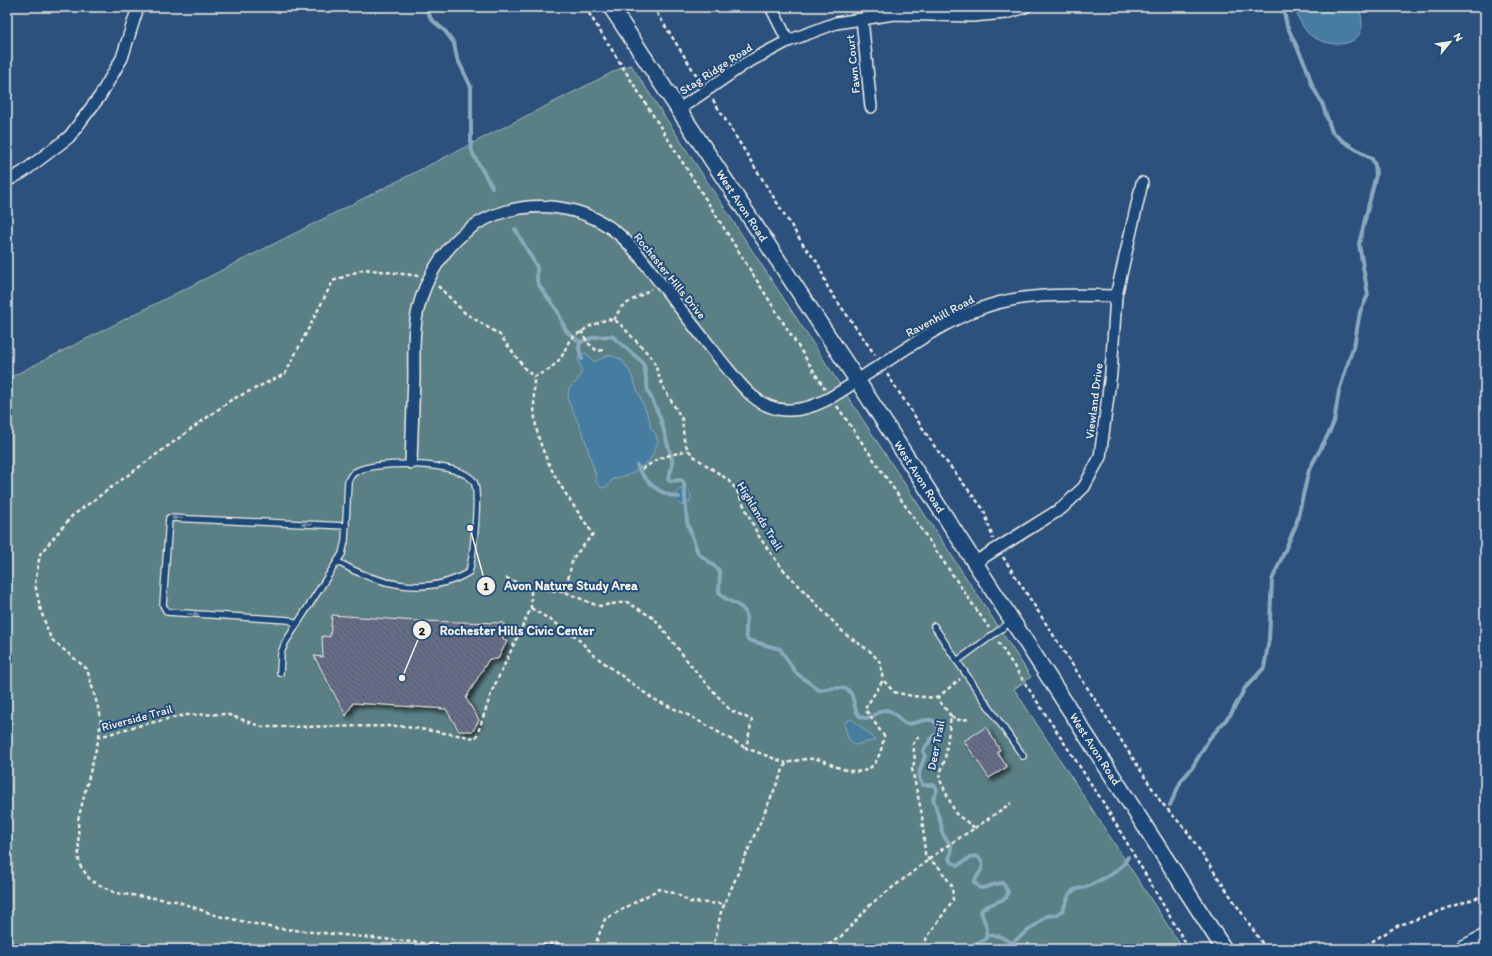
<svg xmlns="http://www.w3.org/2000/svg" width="1492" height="956" font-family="Itim,sans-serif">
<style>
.park{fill:#5a8085;stroke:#a7b8b6}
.water{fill:#447b9f;stroke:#8aaabc}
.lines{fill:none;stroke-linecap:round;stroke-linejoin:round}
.stream{stroke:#8aaabc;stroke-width:4}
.building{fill:url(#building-back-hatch);stroke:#f4f1e8;filter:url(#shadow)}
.lane-casing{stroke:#f4f1e8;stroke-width:8}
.street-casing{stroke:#f4f1e8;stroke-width:14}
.secondary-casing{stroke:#f4f1e8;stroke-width:18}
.path{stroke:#f4f1e8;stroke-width:2.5;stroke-dasharray:4 3;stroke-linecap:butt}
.lane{stroke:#1f4a7a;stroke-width:5.5}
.street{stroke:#1f4a7a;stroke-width:11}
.secondary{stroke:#1f4a7a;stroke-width:15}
.oneway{fill:#748da6}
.labels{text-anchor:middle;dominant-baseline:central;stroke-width:4;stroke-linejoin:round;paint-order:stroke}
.street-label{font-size:12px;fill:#f4f1e8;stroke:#1f4a7a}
.leader{fill:none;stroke:#f4f1e8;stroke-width:1.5}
.callout-dot{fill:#f4f1e8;stroke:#1f4a7a;stroke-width:1.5}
.mark-label{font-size:12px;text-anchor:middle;font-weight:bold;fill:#111}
.callout-label{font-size:13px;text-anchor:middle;font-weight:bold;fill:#f4f1e8;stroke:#1f4a7a;stroke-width:4;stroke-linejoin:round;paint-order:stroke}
</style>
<defs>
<pattern id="building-back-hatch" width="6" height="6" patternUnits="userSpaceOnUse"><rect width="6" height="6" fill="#656d88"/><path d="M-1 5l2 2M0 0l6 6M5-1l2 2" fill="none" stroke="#565964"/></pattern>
<filter id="shadow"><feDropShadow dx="3.5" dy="3.5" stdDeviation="2" flood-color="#0009"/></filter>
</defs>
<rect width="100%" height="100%" fill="#2d517d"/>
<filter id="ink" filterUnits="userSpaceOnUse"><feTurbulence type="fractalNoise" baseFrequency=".025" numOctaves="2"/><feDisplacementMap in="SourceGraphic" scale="8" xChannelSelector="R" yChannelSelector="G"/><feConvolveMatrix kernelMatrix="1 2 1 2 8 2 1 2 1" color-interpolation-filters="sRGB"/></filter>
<g filter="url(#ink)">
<!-- park -->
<polygon class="park" points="631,65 1031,677 1014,689 1183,949 7,949 7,379 621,68"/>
<!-- water -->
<g class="water">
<path d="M 1294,7 L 1359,7 C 1360,12 1362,17 1362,22 C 1363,52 1321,47 1307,32 C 1301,25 1297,15 1294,7 Z"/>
<polygon points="583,353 587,354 594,362 609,355 621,359 630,372 650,421 650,427 655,433 658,442 650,460 631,474 613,479 608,486 602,488 596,482 596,476 584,436 568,400 569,389 577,381 582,371 578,357"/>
<circle cx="683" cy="497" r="8"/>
<polygon points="852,719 876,740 854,745 848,738 844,723"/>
</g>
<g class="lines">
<!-- stream -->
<g class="stream">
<polyline points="426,7 431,19 445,31 454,43 457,58 471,87 471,147 473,154 492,187"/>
<path d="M 515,229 L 537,267 L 537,281 L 540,287 L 557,310 L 566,331 L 580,342 L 595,337 L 612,336 L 641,361 L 644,365 L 648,391 L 660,417 L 672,460 L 672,467 L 668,479 L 670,481 L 681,480 L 684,483 L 687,522 L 698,553 L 718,569 L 720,574 L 719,591 L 721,595 C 727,601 737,603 743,609 C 751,617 742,630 748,640 L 780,649 L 796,673 L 819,690 C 828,689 837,686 846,689 C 858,694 850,719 867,718 C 874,718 878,710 886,710 C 895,711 898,720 905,723 C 914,728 937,707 939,733 L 933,736 L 923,751 L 925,756 C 922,764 915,777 923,785 L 934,785 L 937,790 L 933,799 L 941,824 L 942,833 L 951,846 L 951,853 L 949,858 L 951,862 L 958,865 L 971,857 L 977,856 C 989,866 979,871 974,882 L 980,888 C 988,888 994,883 1003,883 L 1008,892 L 1006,898 L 983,908 L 981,912 L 987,928 L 986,939 L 963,949"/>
<polyline points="580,342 579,349 582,359"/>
<path d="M 637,465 C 645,482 660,495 679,497"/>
<polyline points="1170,805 1181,781 1192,768 1209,739 1231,714 1245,688 1264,668 1269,639 1272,580 1296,525 1309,470 1330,431 1334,422 1339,391 1355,341 1360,312 1368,295 1359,244 1376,175 1375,165 1372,159 1343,141 1332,132 1322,103 1312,85 1306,66 1287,26 1283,7"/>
<polyline points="987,935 999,936 1012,943 1047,916 1056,915 1063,910 1069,895 1074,890 1089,886 1112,874 1123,865 1128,857"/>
</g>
</g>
<!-- building -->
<g class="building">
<polygon points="332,615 416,621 504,623 503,640 507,641 498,659 489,659 466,698 479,720 473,731 459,731 446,709 353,703 346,716 314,656 323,657 322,636 330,637"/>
<polygon points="986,727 1000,750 997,752 1007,767 989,778 964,741"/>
</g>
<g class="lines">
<!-- lane casing -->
<g class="lane-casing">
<g id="lane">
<polyline points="1012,621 957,661 1023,756"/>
<polyline points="297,624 289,620 167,612 163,605 169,518 346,526"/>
<polyline points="934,626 957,661"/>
<path d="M 280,673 L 281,653 L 285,643 L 342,554 L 345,541 L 348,482 C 349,478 351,475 355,472 C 375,460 462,461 474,482 C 480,493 473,558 469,572 C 428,597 377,585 338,562"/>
</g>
</g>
<!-- street casing -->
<g class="street-casing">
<g id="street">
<polyline points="771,7 788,41"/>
<polyline points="862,19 871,107"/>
<polyline points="678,110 746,63 788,41 836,23 894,14 972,16 1006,13 1025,7"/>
<polyline points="7,181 23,172 69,137 100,96 122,58 138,7"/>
<path d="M 411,463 C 412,434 413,405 414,376 C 414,358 413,339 416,320 C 423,276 452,231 495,215 C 535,200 582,205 616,232 C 636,248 650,271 666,290 C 685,315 704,339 723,363 C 740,384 757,409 786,410 C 818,412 848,386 873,370 C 907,348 942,323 979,309 C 1022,292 1071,295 1116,296"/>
<polyline points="974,563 1062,508 1084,487 1100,457 1111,373 1116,296 1142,183"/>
</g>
</g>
<!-- secondary casing -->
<g class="secondary-casing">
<g id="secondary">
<path id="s1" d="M 611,7 L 857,380 L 1224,949"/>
<polyline points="1462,949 1485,937"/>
</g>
</g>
<!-- path -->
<g class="path">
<polyline points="585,7 825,389"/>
<polyline points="653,7 700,81"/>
<polyline points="713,100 804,246 818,263 828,288 875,355"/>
<polyline points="438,286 465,313 500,335 526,370 534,377"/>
<polyline points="614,320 621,307 651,289"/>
<polyline points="581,331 588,343 597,351 605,350"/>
<polyline points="887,374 935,447 984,510 993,539"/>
<polyline points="837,406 989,628"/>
<polyline points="642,469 660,458 688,450"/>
<polyline points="1003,557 1161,802 1186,830 1266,949"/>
<polyline points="506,578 531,588"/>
<path d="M 565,592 L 573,558 L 593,534 C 572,503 548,472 538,435 C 533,417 534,395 534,377 L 550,369 L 561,358 L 570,339 L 590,326 L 608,319 L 616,321 L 621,325 L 653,359 L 663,387 L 682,419 L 684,440 L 688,450 L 696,458 L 727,479 L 736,489 L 758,535 L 769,551 L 783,569 L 845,634 L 871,652 L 880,662 L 883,680"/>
<polyline points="531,608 573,634 595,656 653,699 690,716 746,748"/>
<polyline points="998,642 1103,802 1189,949"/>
<polyline points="937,698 960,679"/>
<polyline points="951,716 957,720 970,719"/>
<polyline points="919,736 913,744 915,760 912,769 922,815 925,854 929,860 938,866 952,886 953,900 926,939 925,949"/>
<polyline points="99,737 101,718 87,669 51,639 41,611 35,584 40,554 72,516 231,400 285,374 333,281 364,269 419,276"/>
<polyline points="975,828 1011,803"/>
<polyline points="594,948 605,919 659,889 677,894 690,902 725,904"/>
<polyline points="501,949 442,945 274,928 218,916 176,901 116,893 91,881 79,864 78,820 99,737 133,727 185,715 226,714 263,727 401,726 476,738 492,691 531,608 531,588 565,592 598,606 627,602 655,619 693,668 730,710 752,720 746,748 786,763"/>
<polyline points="514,949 556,943 582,948 626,949"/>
<path d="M 713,949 L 721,912 L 786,763 C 795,761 804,758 814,759 C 822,759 830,764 837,767 C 868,779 879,767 884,736 L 865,709 L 883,680 L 894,692 L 912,696 L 937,698 L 951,716 L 945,759 L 939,778 L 956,814 L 975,828 L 945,847 L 871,904 L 844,934 L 823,949"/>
<polyline points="942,949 947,949"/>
<polyline points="1360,949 1397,926 1485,895"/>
</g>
<!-- lane -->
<use href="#lane" class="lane"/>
<!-- street -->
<use href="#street" class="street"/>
<!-- secondary -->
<use href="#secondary" class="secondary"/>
</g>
<!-- one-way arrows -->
<defs><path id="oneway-solid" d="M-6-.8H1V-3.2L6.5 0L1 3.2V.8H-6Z"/></defs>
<g class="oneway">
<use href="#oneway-solid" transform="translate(177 518) rotate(-177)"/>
<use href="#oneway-solid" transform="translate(307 524) rotate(-177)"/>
<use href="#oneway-solid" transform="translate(193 614) rotate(3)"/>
</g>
</g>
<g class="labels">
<!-- street labels -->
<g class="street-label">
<text transform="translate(853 64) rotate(-96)">Fawn Court</text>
<text transform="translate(716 69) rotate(-33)">Stag Ridge Road</text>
<text stroke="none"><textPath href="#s1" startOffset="238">West Avon Road</textPath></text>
<text transform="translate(670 276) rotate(51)">Rochester Hills Drive</text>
<text transform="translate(940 316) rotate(-28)">Ravenhill Road</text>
<text transform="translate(1094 401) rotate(-83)">Viewland Drive</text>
<text stroke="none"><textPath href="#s1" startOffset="562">West Avon Road</textPath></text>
<text transform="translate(760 516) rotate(59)">Highlands Trail</text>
<text transform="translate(137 718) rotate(-15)">Riverside Trail</text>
<text transform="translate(936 745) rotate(-79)">Deer Trail</text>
<text stroke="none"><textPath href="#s1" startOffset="886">West Avon Road</textPath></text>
</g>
</g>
<!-- callouts -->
<path class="leader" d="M470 528L486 586M402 678L422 630"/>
<g class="callout-dot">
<circle cx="470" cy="528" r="4"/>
<circle cx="402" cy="678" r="4"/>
<circle cx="486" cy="586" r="10"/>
<circle cx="422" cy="630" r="10"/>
</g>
<g class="mark-label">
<text x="486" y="590">1</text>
<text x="422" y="635">2</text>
</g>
<g class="callout-label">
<text x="571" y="590">Avon Nature Study Area</text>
<text x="517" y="635">Rochester Hills Civic Center</text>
</g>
<!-- margin -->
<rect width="1492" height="956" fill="none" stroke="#1f4a7a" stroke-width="24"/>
<rect x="12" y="12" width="1468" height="932" fill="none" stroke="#f4f1e8" stroke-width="1.5" filter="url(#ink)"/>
<!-- north arrow -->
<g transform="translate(1450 42) rotate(60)" stroke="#1f4a7a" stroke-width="3" paint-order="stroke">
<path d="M0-3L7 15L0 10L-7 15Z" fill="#f4f1e8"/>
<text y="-6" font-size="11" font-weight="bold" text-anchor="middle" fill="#f4f1e8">N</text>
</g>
</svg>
